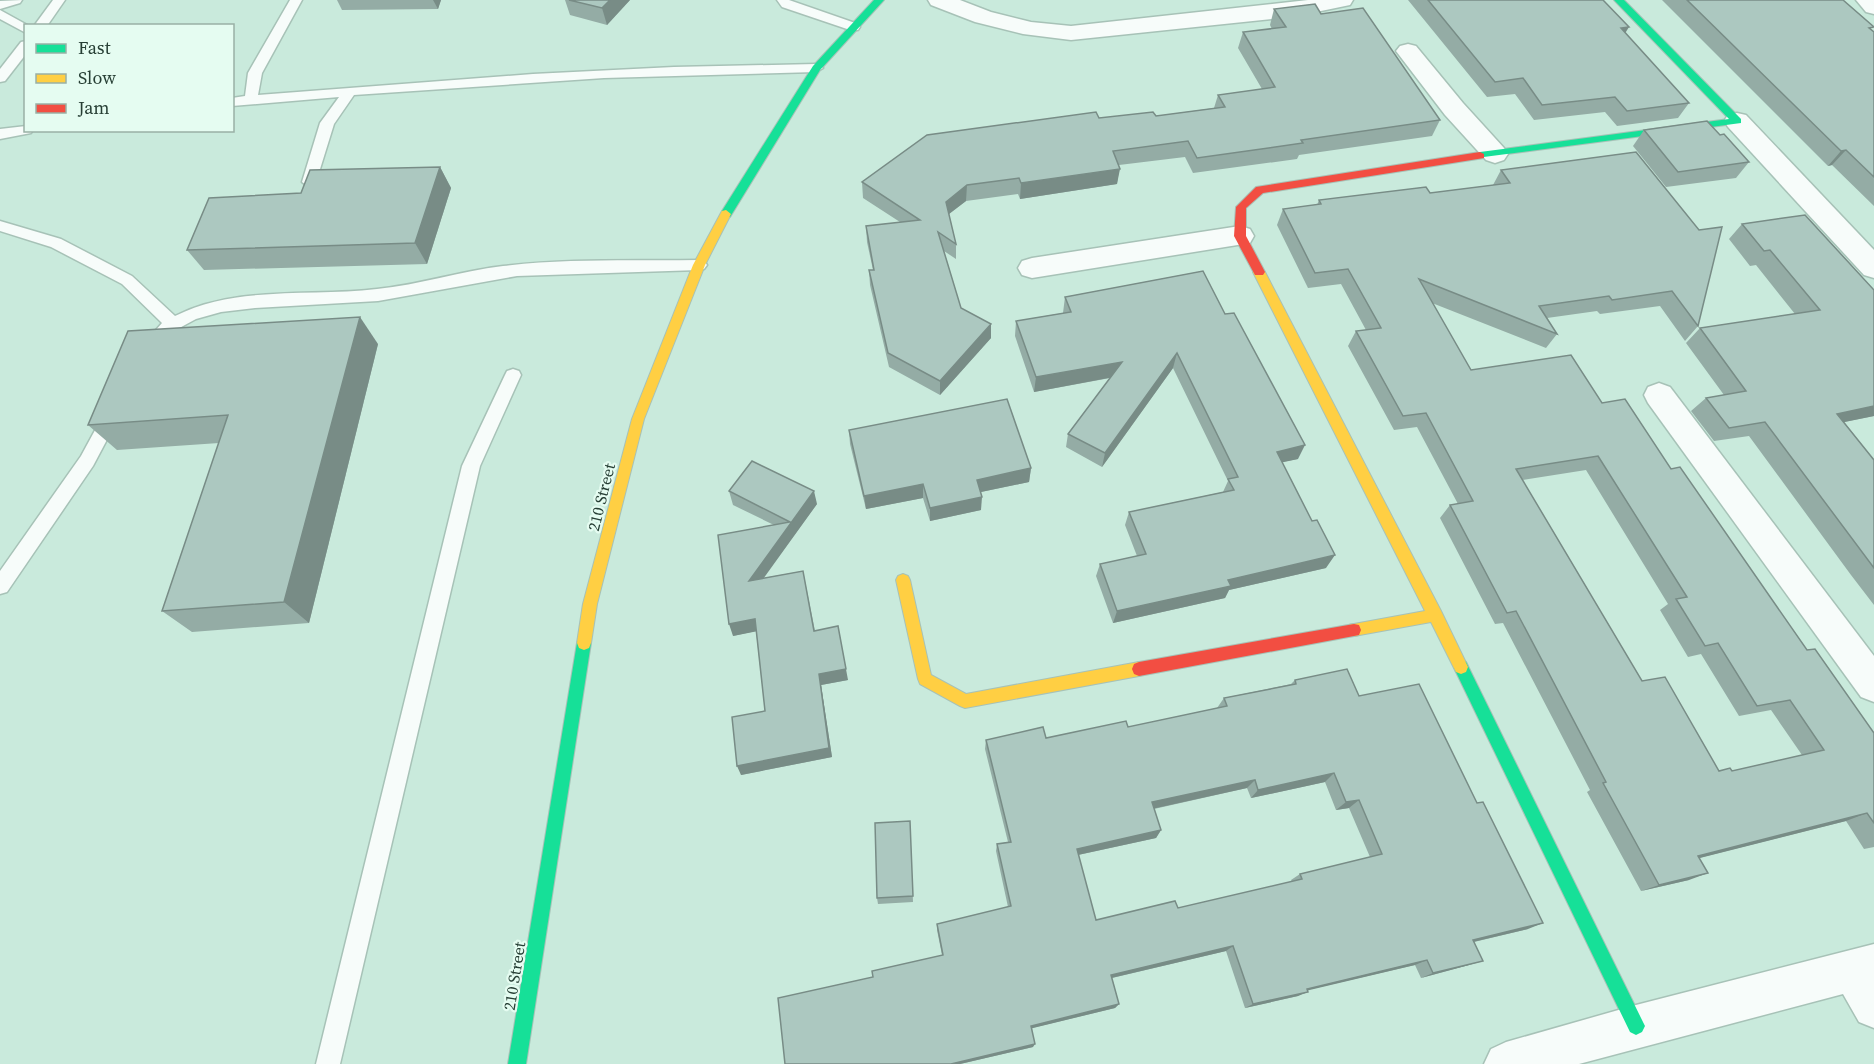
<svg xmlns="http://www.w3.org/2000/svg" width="1874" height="1064" font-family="'Source Serif 4',serif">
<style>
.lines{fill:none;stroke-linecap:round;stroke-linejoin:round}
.lane-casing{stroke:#a7c2b7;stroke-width:3}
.street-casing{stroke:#a7c2b7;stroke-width:3}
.fast-casing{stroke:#a7c2b7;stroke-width:2}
.slow-casing{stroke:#a7c2b7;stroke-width:2}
.jam-casing{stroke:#a7c2b7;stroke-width:2}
.lane{fill:#f7fcfa;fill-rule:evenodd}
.street{fill:#f7fcfa;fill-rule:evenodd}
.fast{fill:#16e098;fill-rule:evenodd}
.slow{fill:#ffcf43;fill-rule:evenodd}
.jam{fill:#f24e42;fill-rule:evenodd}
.wall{fill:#94aca5;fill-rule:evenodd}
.shaded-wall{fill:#788c86}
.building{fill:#acc8c0;stroke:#788c86;stroke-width:1.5;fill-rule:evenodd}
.labels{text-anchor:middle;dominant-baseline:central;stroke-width:4.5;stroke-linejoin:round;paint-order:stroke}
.street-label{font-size:16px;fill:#263e34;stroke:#e5fcf1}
</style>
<rect width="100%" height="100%" fill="#c9eadc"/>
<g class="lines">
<!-- lane casing -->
<g class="lane-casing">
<g id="lane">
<polygon points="22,0 20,3 0,9 0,1"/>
<polygon points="53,0 65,0 47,26 34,26"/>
<polygon points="290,0 302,0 262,73 258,95 533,74 674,67 816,64 823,68 816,72 604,78 354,95 334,124 316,182 309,187 302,182 320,123 339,97 232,106 232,98 245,96 248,73"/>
<polygon points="777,0 789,0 858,24 860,27 858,30 850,30 782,7"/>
<polygon points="0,10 29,26 26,26 26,33 0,19"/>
<polygon points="26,41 26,54 5,81 0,82 0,69 21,42"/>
<polygon points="26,126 26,130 33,130 31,133 0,139 0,129"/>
<path d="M 0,221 L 61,239 L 132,276 L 175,316 C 236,285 311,297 377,289 C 419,285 460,271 503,266 C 568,258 634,261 699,260 L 704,261 L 707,265 L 704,269 L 699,270 L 517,276 L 378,301 L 255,308 L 221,312 L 196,319 L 172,332 L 156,350 L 144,350 L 142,346 L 162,323 L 122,284 L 51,247 L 0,231 Z"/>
<polygon points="513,369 519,371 521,375 480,466 340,1064 316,1064 462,466 505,375 507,371"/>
<polygon points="112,408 118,410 120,415 93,466 7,592 0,594 0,571 81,456 106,410"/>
</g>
</g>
<!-- street casing -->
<g class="street-casing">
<g id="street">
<polygon points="928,0 960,0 991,12 1031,22 1071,26 1308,0 1353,0 1350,5 1292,17 1071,40 1023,34 975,22 931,5"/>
<polygon points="1856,0 1874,0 1874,14 1866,12"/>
<polygon points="1408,44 1416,46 1463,103 1504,148 1508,154 1504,160 1495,163 1486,160 1445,115 1396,51 1400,46"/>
<polygon points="1737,113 1746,115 1874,250 1874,278 1864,275 1728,127 1724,121 1728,115"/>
<polygon points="1240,226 1250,229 1254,236 1250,243 1032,278 1022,275 1018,268 1022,261 1032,258"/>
<polygon points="1659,383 1670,387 1874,656 1874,702 1861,697 1648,403 1644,395 1648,387"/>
<polygon points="1874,944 1874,1028 1859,1022 1843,994 1579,1064 1484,1064 1491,1049 1506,1042 1636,1005"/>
</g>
</g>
<!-- fast casing -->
<g class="fast-casing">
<g id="fast">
<polygon points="874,0 884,0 820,70 730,217 722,217 722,211 813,66"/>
<polygon points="1614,0 1624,0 1741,119 1741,123 1476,158 1476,154 1480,152 1729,119"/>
<polygon points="584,636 589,638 591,643 526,1064 508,1064 577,643 579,638"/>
<polygon points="1461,660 1466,662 1642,1020 1645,1026 1642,1032 1636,1035 1630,1032 1456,672 1454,667 1456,662"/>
</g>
</g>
<!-- slow casing -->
<g class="slow-casing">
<g id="slow">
<polygon points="726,210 731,214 705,265 644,419 597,604 591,643 589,648 584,650 579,648 577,643 583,604 632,419 693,265 722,211"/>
<polygon points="1259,268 1265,272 1441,611 1468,667 1466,672 1461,674 1456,672 1431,622 1354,636 1349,635 1347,630 1349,625 1354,624 1425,611 1253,272"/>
<polygon points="903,574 908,576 910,580 931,675 966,694 1139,662 1144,664 1146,669 1144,674 1139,676 965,708 960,706 920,684 918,679 896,580 898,576"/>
</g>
</g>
<!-- jam casing -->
<g class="jam-casing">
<g id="jam">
<polygon points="1480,152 1484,154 1484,158 1263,193 1246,208 1246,236 1265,272 1263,275 1255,275 1234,236 1236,207 1256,187"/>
<polygon points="1354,624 1359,625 1361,630 1359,635 1354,636 1139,676 1134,674 1132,669 1134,664 1139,662"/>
</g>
</g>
<!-- lane -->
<use href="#lane" class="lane"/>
<!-- street -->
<use href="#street" class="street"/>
<!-- fast -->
<use href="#fast" class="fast"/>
<!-- slow -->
<use href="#slow" class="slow"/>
<!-- jam -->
<use href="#jam" class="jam"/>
</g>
<!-- wall -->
<g class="wall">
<polygon points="337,0 441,0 438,9 342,10"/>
<polygon points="565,0 630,0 607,25 570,15"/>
<polygon points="1408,0 1604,0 1604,1 1625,33 1689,103 1678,118 1617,126 1605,112 1534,120 1515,94 1487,97"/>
<polygon points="1662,0 1843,0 1874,32 1874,206 1832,165 1828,166"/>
<polygon points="1274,9 1321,14 1440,120 1432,136 1299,155 1297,159 1193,173 1185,157 1119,165 1117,184 1020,199 1018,194 966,201 949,214 956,244 956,259 944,251 961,308 991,338 940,395 889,367 870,285 869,270 873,270 867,242 866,226 900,222 863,198 862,182 1099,118 1156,116 1214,108 1218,95 1262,89 1238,48 1243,32 1272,29 1270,25"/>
<polygon points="1644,130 1720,135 1749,162 1736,178 1666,187 1633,146"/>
<path d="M 1636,152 L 1698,326 L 1685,341 L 1660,306 L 1600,314 L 1597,311 L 1547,318 L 1557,334 L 1546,348 L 1432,303 L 1471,370 L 1602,403 L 1671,469 L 1807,650 L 1874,733 L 1874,847 L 1864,849 L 1846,821 L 1699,858 L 1689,880 L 1641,891 L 1587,792 L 1590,790 L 1503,623 L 1495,624 L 1440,518 L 1450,505 L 1458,504 L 1417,427 L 1394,430 L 1348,346 L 1356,331 L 1366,330 L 1341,284 L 1308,288 L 1277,225 L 1283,209 L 1317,205 L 1319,200 L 1430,193 L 1493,185 L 1501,170 ZM 1586,470 L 1668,604 L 1660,610 L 1688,657 L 1701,654 L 1739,716 L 1771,710 L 1802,755 L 1732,771 L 1719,771 L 1642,681 L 1522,480 Z"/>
<polygon points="440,167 451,188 427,264 204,270 187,250"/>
<polygon points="1805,215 1874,416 1844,422 1874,460 1874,605 1851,575 1749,436 1714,441 1691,411 1706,398 1724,395 1686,343 1700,328 1795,314 1756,265 1750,266 1729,239 1742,224"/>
<polygon points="1203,271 1298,459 1282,462 1326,568 1229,590 1225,598 1113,623 1096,576 1100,564 1137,556 1125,525 1129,512 1223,492 1228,481 1173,368 1102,467 1066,447 1068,434 1110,378 1034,392 1015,336 1016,321 1063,313 1065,297"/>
<polygon points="378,344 309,623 192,632 162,611 219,443 117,450 88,425"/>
<polygon points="849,430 1031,468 1029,482 981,492 981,510 930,521 923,498 866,509 850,444"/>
<polygon points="729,491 817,504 763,578 803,571 815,631 848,680 821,685 832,757 741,775 765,711 756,631 733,636 774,525 733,505"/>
<path d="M 1295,680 L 1359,696 L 1528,929 L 1474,942 L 1469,965 L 1421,978 L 1415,965 L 1307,990 L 1298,996 L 1245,1008 L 1226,951 L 1112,978 L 1119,1004 L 1115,1008 L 1032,1028 L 1033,1047 L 960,1064 L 785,1064 L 873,977 L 942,955 L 937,930 L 937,924 L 1008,907 L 996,851 L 997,844 L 1008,842 L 985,749 L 986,740 L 1046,738 L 1128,727 L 1217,708 L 1224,698 L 1291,684 ZM 1325,782 L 1336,810 L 1349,808 L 1370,857 L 1300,874 L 1291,880 L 1292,882 L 1178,908 L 1096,920 L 1078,855 L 1156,838 L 1161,830 L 1154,809 L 1247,788 L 1251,798 Z"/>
<polygon points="910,821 913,902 878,904 877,898"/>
</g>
<!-- shaded-wall -->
<g class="shaded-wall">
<polygon points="433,0 441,0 438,9"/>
<polygon points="610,0 630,0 607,25 602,8"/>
<polygon points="1629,27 1619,43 1621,28"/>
<polygon points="1846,150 1832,165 1828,166 1841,151"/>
<polygon points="440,167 451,188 427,264 415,243"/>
<polygon points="1120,169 1117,184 1020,199 1021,183"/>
<polygon points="967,185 966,201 945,217 946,202"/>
<polygon points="360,317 378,344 309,623 284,602"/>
<polygon points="991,324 991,338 940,395 940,381"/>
<polygon points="1177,353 1173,368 1102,467 1105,453"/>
<polygon points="1122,362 1119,376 1034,392 1036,377"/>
<polygon points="1874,406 1874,416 1820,427 1837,414"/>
<polygon points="1305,445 1298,459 1270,465 1277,452"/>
<polygon points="1031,468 1029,482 976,493 977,480"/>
<polygon points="923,484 923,498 866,509 864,496"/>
<polygon points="814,491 817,504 753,593 749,581"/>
<polygon points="982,497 981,510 930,521 930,508"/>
<polygon points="1335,555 1326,568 1229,590 1225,598 1113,623 1117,611 1228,580"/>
<polygon points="755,619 758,631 733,636 729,624"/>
<polygon points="838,626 848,680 821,685 832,757 741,775 737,766"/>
<polygon points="1334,773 1325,782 1251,798 1258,790"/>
<polygon points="1255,780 1247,788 1147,810 1152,802"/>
<polygon points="1359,800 1349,808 1336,810 1346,802"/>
<polygon points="1867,813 1846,821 1680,863 1698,856"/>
<polygon points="1161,830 1156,838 1073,856 1077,849"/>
<polygon points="1708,873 1689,880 1641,891 1659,885"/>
<polygon points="1543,923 1528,929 1460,945 1473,940"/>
<polygon points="1233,946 1226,951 1107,979 1111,975"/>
<polygon points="1427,960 1415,965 1297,993 1307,989"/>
<polygon points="1483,961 1469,965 1421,978 1433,973"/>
<polygon points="1308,992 1298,996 1245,1008 1253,1004"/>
<polygon points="1119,1004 1115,1008 1029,1029 1031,1026"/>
<polygon points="1035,1044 1033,1047 960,1064 951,1064"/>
</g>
<!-- building -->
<g class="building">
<polygon points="569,0 610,0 602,8"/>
<polygon points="1428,0 1603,0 1629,27 1621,28 1689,103 1627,111 1615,97 1542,105 1523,78 1495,82"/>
<polygon points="1687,0 1843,0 1874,27 1869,28 1874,32 1874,177 1846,150 1841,151"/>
<polygon points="1315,4 1321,14 1363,8 1440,120 1301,140 1303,143 1197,158 1188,141 1113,151 1120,169 1021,183 1019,178 967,185 946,202 956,244 938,232 961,308 991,324 940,381 888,353 869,270 874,270 866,226 920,220 862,182 927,135 1096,112 1099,118 1153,112 1156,116 1225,107 1218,95 1275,87 1243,32 1286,27 1274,9"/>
<polygon points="1707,121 1720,135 1724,134 1749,162 1678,172 1644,130"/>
<path d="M 1636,152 L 1699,230 L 1722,227 L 1698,326 L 1672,291 L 1612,300 L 1609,296 L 1539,306 L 1557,334 L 1419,279 L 1471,370 L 1571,355 L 1602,403 L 1625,399 L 1671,469 L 1680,467 L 1807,650 L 1815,649 L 1874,733 L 1874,823 L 1867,813 L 1698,856 L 1708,873 L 1659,885 L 1603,783 L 1606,782 L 1516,611 L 1507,613 L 1450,505 L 1473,501 L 1426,413 L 1403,416 L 1356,331 L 1381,328 L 1348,269 L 1315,273 L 1283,209 L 1321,204 L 1319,200 L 1426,187 L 1430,193 L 1510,183 L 1501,170 ZM 1598,456 L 1687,597 L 1676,599 L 1705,646 L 1718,643 L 1757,706 L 1790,700 L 1824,750 L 1732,771 L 1730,768 L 1719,771 L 1665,677 L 1642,681 L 1516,469 Z"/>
<polygon points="440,167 415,243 187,250 209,198 301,193 310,170"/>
<polygon points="1805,215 1874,290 1874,406 1837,414 1874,460 1874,568 1765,422 1729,428 1706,398 1746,391 1700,328 1820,310 1770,250 1764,251 1742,224"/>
<polygon points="1203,271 1225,314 1234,313 1305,445 1277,452 1312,521 1317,520 1335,555 1228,580 1231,586 1117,611 1100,564 1146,554 1129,512 1234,490 1228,479 1238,477 1177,353 1105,453 1068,434 1122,362 1036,377 1016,321 1071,312 1065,297"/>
<polygon points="360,317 284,602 162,611 228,415 88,425 128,331"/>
<polygon points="1007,399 1031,468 977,480 982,497 930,508 923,484 864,496 849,430"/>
<polygon points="752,461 814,491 749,581 803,571 814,631 838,626 846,669 819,674 829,748 737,766 732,717 765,711 755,619 729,624 718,535 790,522 729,491"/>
<path d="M 1347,669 L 1359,696 L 1419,684 L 1477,803 L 1483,802 L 1543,923 L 1473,940 L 1483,961 L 1433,973 L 1427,960 L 1307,989 L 1308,992 L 1253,1004 L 1233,946 L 1111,975 L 1119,1004 L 1031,1026 L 1035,1044 L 951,1064 L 785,1064 L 778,998 L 873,977 L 872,971 L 943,955 L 937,924 L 1011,906 L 997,844 L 1011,842 L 986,740 L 1043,727 L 1046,738 L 1126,721 L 1128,727 L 1227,706 L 1224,698 L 1296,684 L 1295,680 ZM 1334,773 L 1346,802 L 1359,800 L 1382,854 L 1300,874 L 1302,879 L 1178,908 L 1175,901 L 1096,920 L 1077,849 L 1161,830 L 1152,802 L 1255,780 L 1258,790 Z"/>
<polygon points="910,821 913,896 877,898 875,823"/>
</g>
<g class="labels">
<!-- street labels -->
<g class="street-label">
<text transform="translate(601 497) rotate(-76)">210 Street</text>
<text transform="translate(514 976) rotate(-81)">210 Street</text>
</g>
</g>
<!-- legend -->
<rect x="24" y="24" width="210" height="108" fill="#e5fcf1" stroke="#99b0a5" stroke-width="1.5"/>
<rect x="36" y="44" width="30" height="9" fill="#16e098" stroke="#99b0a5" stroke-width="1.5"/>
<text x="78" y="54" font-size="18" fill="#263e34">Fast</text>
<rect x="36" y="74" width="30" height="9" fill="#ffcf43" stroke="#99b0a5" stroke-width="1.5"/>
<text x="78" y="84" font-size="18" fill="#263e34">Slow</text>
<rect x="36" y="104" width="30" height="9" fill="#f24e42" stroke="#99b0a5" stroke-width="1.5"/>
<text x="78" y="114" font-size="18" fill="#263e34">Jam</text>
</svg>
